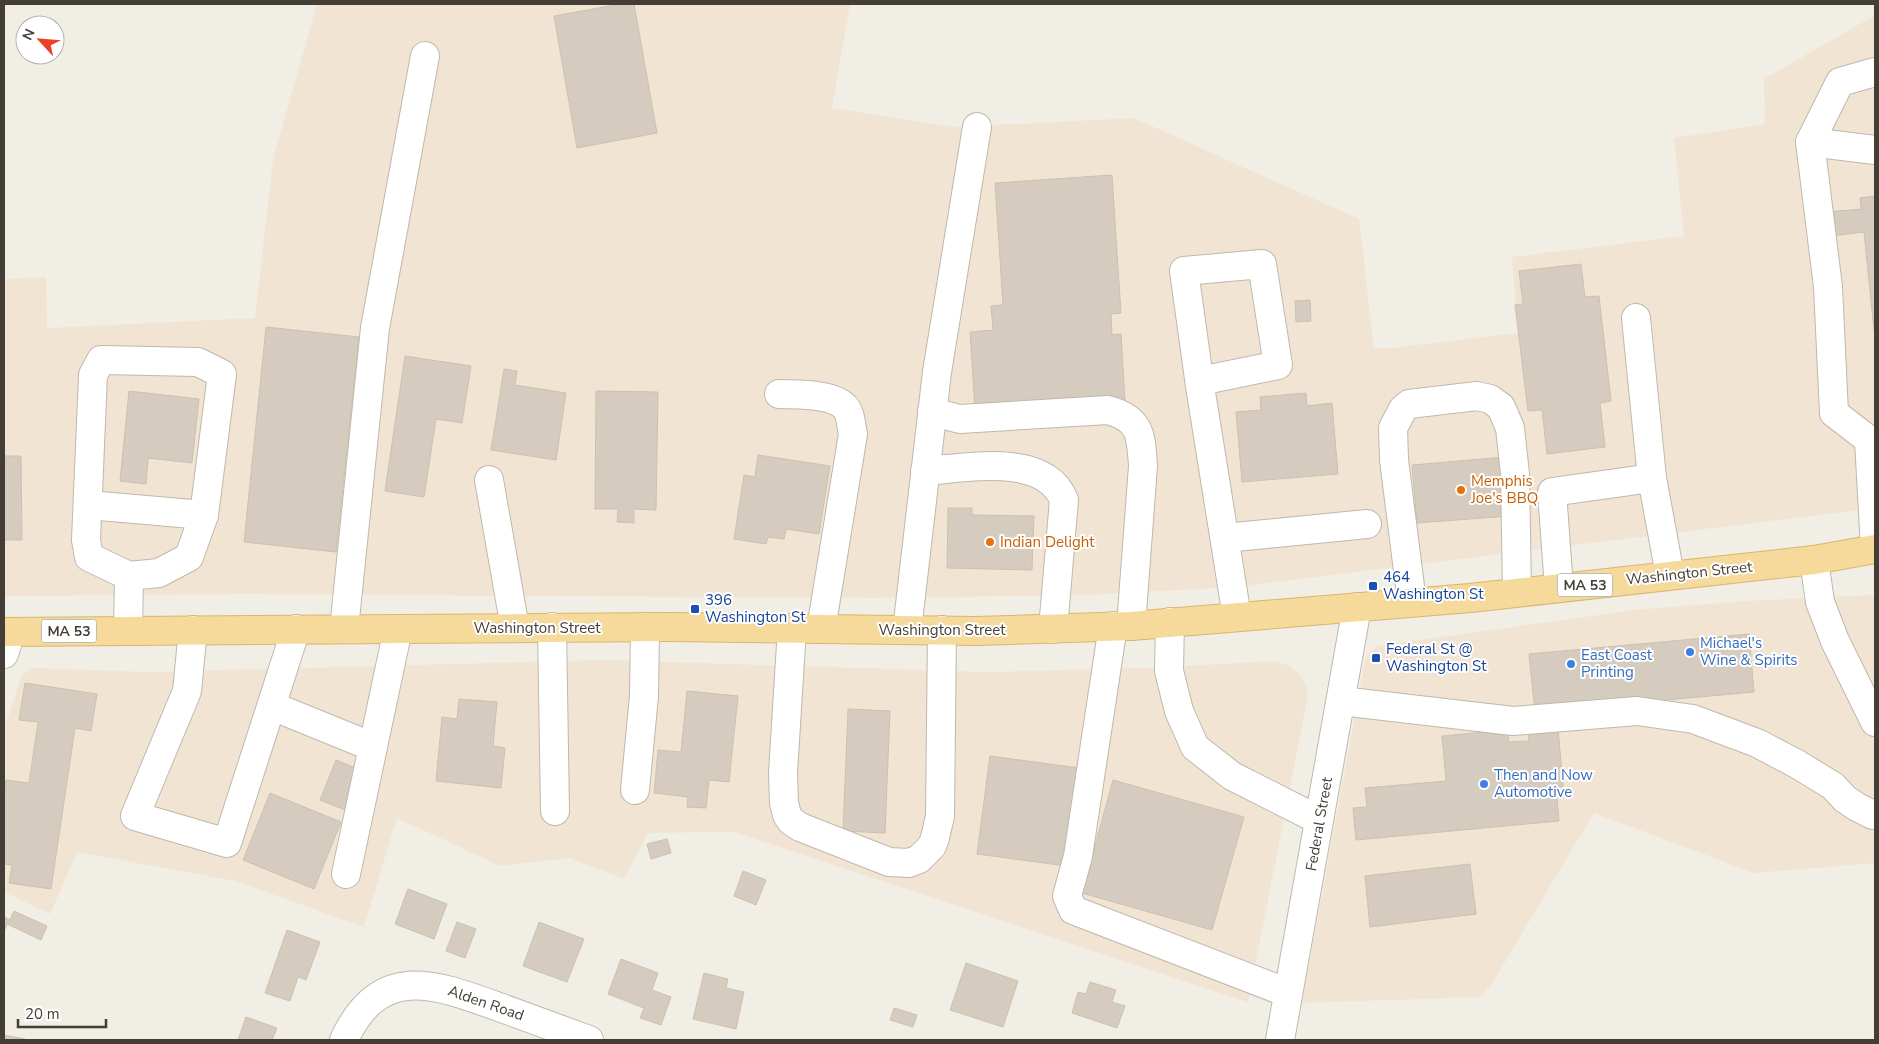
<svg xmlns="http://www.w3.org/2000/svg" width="1879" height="1044" font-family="'Nunito Sans',sans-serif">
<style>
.commercial{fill:#f2e4d3}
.building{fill:#d5ccbf;stroke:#ccc1b0}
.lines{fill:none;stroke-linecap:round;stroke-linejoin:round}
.minor-casing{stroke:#bfb8ac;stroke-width:30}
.major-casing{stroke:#d9b66c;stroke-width:30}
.minor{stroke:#fff;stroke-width:28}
.major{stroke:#f5da9b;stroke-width:28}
.food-dot{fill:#e8710a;stroke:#fff;stroke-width:2}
.transit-dot{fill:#1a4fb4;stroke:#fff;stroke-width:2}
.shop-dot{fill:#3f7fe0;stroke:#fff;stroke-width:2}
.labels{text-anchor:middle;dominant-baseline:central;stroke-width:4;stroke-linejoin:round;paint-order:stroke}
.shield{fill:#fff;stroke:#7c7872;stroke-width:1}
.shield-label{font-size:14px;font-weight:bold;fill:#443e36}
.food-label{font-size:15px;fill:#c56008;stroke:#fff;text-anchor:start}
.street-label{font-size:15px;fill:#443e36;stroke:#fff}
.transit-label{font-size:15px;fill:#164399;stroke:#fff;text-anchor:start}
.shop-label{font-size:15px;fill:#366cbe;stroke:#fff;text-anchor:start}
</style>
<rect width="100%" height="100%" fill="#f1eee6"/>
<!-- commercial -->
<g class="commercial">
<polygon points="317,4 850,4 832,108 954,127 1134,118 1359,219 1374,348 1391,348 1518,333 1512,257 1684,236 1674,138 1765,124 1764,79 1875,15 1875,508 1234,587 1088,595 872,598 240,594 4,596 4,279 46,277 47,328 255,318 273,159"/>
<polygon points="1875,595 1875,863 1754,873 1594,813 1493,982 1481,997 1302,1003 1366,656 1376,646 1635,610 1745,601"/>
<polygon points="603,660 986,672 1146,668 1275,661 1290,666 1301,676 1307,689 1307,700 1248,1002 734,832 648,833 624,879 569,858 500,866 397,818 364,927 235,881 77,852 50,914 4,892 4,729 22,675 32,668 146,672"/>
</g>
<!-- building -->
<g class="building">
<polygon points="621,4 634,4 657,133 577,148 554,16"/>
<polygon points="1112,175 1121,313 1111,314 1112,335 1121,334 1125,401 975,410 970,332 993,330 991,306 1003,305 995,183"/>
<polygon points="1875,196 1875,340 1864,232 1831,236 1828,212 1861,209 1860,198"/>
<polygon points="1581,264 1585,297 1599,296 1611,401 1600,403 1605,447 1547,454 1542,410 1528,411 1515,305 1523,304 1519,271"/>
<polygon points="1310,300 1311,321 1296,322 1295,301"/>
<polygon points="266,327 359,337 336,552 244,542"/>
<polygon points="405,356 471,366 462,423 436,419 424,497 385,491"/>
<polygon points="504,369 517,371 515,385 566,393 556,460 491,450"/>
<polygon points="129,391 199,399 192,463 148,458 146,484 120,481"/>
<polygon points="596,391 658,392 656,510 634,509 634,523 617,522 618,509 595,509"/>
<polygon points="1306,393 1307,406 1332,403 1338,474 1242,482 1236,412 1261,410 1260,397"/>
<polygon points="758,455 830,466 819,534 786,529 784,539 768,537 766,544 734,539 744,475 755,477"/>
<polygon points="4,456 21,456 22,540 4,540"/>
<polygon points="1505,457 1510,516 1417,523 1412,465"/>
<polygon points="948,508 972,508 972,515 1034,516 1032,570 947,568"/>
<polygon points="1749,634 1754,692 1535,712 1529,654"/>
<polygon points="25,683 97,694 91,731 75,728 51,889 9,883 12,865 4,864 4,795 6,780 29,783 38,722 19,720"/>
<polygon points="687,691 738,696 729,782 709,780 706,808 687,807 688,797 654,793 658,750 681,752"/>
<polygon points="459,699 497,702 493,746 505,748 501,788 436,781 442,717 457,719"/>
<polygon points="848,709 890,711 885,833 843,831"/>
<polygon points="1558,728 1564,797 1557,798 1559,821 1356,840 1353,808 1367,807 1365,788 1446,781 1442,736 1507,730 1509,742 1529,741 1528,731"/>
<polygon points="990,756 1079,768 1066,866 977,854"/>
<polygon points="336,760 360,770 345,810 320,800"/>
<polygon points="1113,780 1244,817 1212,930 1082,893"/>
<polygon points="270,793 341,822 314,889 243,860"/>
<polygon points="667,839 671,853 651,859 647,844"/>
<polygon points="1470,864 1476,914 1370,927 1365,876"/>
<polygon points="743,871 766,880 756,905 734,896"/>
<polygon points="408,889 447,904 434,939 395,924"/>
<polygon points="14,911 47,926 41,940 7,924 4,932 4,917 10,920"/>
<polygon points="457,922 476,929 465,958 446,951"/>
<polygon points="539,922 584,939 567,982 523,966"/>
<polygon points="287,930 320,942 306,980 298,977 290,1001 265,993"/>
<polygon points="621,959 658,973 652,990 671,997 661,1025 640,1018 644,1008 608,994"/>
<polygon points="966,963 1018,981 1003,1027 950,1010"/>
<polygon points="704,973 728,979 726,988 744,992 736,1029 693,1019"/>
<polygon points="1090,982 1116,990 1112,1002 1125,1006 1117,1028 1072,1013 1078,992 1086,994"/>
<polygon points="894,1008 917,1015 913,1027 890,1020"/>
<polygon points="246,1017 277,1028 272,1040 238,1040"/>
<polygon points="4,1035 25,1039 25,1040 4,1040"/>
</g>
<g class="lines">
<!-- minor casing -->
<g class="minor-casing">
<g id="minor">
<polyline points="1810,142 1875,150"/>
<polyline points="1636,318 1652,478"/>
<polyline points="1200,381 1278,365 1262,264 1184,271 1200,386 1237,617"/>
<path d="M 779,394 C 797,395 832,393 845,407 C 851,413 851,426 853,434 L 821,629"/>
<path d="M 932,412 L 960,419 L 1108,410 C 1141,419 1141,435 1143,466 L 1131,626"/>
<path d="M 925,471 C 966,468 1045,452 1064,500 L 1053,629"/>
<polyline points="489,480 515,628"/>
<polyline points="88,505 204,515"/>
<polyline points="1225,538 1367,524"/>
<polyline points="1875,549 1869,440 1834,413 1828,287 1810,142 1840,82 1875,72"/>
<polyline points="1814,560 1820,602 1835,641 1875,722"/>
<polyline points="1559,588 1552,492 1652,478 1670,575"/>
<polyline points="1412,602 1394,460 1393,428 1403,409 1409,404 1477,396 1490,399 1501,407 1510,428 1515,474 1517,592"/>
<polyline points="1170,622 1169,671 1179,711 1195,747 1232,776 1319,820"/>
<polyline points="1113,626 1078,856 1067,896 1073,910 1288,993"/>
<polyline points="552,627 555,811"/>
<polyline points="792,628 783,773 784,803 787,815 791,821 800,827 889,862 909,863 919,859 932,846 935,838 940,816 942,630"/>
<polyline points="344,629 375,328 425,56"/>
<polyline points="193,630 187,691 135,816 227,843 296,629"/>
<polyline points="907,630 937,372 977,127"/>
<polyline points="128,631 129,576 159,573 189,557 204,515 222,374 198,362 101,360 93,375 86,540 89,557 129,576"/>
<polyline points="4,654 11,632"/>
<polyline points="1341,701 1513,721 1637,711 1693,719 1757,743 1797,764 1833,786 1845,799 1857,807 1873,815 1875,815"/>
<polyline points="272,706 373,747"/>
<polyline points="635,790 644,696 645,627"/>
<polyline points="346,874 398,629"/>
<path d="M 344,1040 C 380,962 435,984 499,1007 C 529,1018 559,1029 589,1040"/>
<polyline points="1280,1040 1357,607"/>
</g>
</g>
<!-- major casing -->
<g class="major-casing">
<polyline id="major" points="4,632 670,627 976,631 1131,626 1470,598 1814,560 1875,549"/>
</g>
<!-- minor -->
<use href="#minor" class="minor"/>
<!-- major -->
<use href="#major" class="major"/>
</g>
<!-- markers -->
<g class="food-dot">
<circle cx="1461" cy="490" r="5"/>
<circle cx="990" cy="542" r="5"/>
</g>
<g class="transit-dot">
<rect x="1368" y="581" width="10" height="10" rx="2.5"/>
<rect x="690" y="604" width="10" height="10" rx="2.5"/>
<rect x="1371" y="653" width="10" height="10" rx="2.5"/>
</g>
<g class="shop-dot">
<circle cx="1690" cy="652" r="5"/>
<circle cx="1571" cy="664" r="5"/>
<circle cx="1484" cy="784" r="5"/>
</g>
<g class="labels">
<!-- shield labels -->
<g class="shield">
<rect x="1557.5" y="573.5" width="55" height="23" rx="4"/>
<rect x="41.5" y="619.5" width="55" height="23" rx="4"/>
</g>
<g class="shield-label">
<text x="1585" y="585">MA 53</text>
<text x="69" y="631">MA 53</text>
</g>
<!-- food labels -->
<g class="food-label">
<text x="1471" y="481">Memphis<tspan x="1471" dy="17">Joe's BBQ</tspan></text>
<text x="1000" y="542">Indian Delight</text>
</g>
<!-- street labels -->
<g class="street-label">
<text transform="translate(1689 573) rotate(-6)">Washington Street</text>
<text x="537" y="628">Washington Street</text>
<text x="942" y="630">Washington Street</text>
<text transform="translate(1319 824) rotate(-80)">Federal Street</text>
<text transform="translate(486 1003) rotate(19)">Alden Road</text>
</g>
<!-- transit labels -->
<g class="transit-label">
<text x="1383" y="577">464<tspan x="1383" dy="17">Washington St</tspan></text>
<text x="705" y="600">396<tspan x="705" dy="17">Washington St</tspan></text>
<text x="1386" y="649">Federal St @<tspan x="1386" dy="17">Washington St</tspan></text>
</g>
<!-- shop labels -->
<g class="shop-label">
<text x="1700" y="643">Michael's<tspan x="1700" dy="17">Wine &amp; Spirits</tspan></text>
<text x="1581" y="655">East Coast<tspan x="1581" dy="17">Printing</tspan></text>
<text x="1494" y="775">Then and Now<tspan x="1494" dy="17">Automotive</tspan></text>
</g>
</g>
<!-- border -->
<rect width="1879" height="1044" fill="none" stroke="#443e36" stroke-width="10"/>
<!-- north arrow -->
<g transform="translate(40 40) rotate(296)"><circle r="24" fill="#ffffff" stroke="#b4b2af"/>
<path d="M0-4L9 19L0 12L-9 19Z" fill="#e84127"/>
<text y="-8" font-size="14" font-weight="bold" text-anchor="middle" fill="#443e36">N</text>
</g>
<!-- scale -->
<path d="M18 1019v8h88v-8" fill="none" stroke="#443e36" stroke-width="2.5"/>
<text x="25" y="1019" font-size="15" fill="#443e36" stroke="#ffffff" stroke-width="4" paint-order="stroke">20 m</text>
</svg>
